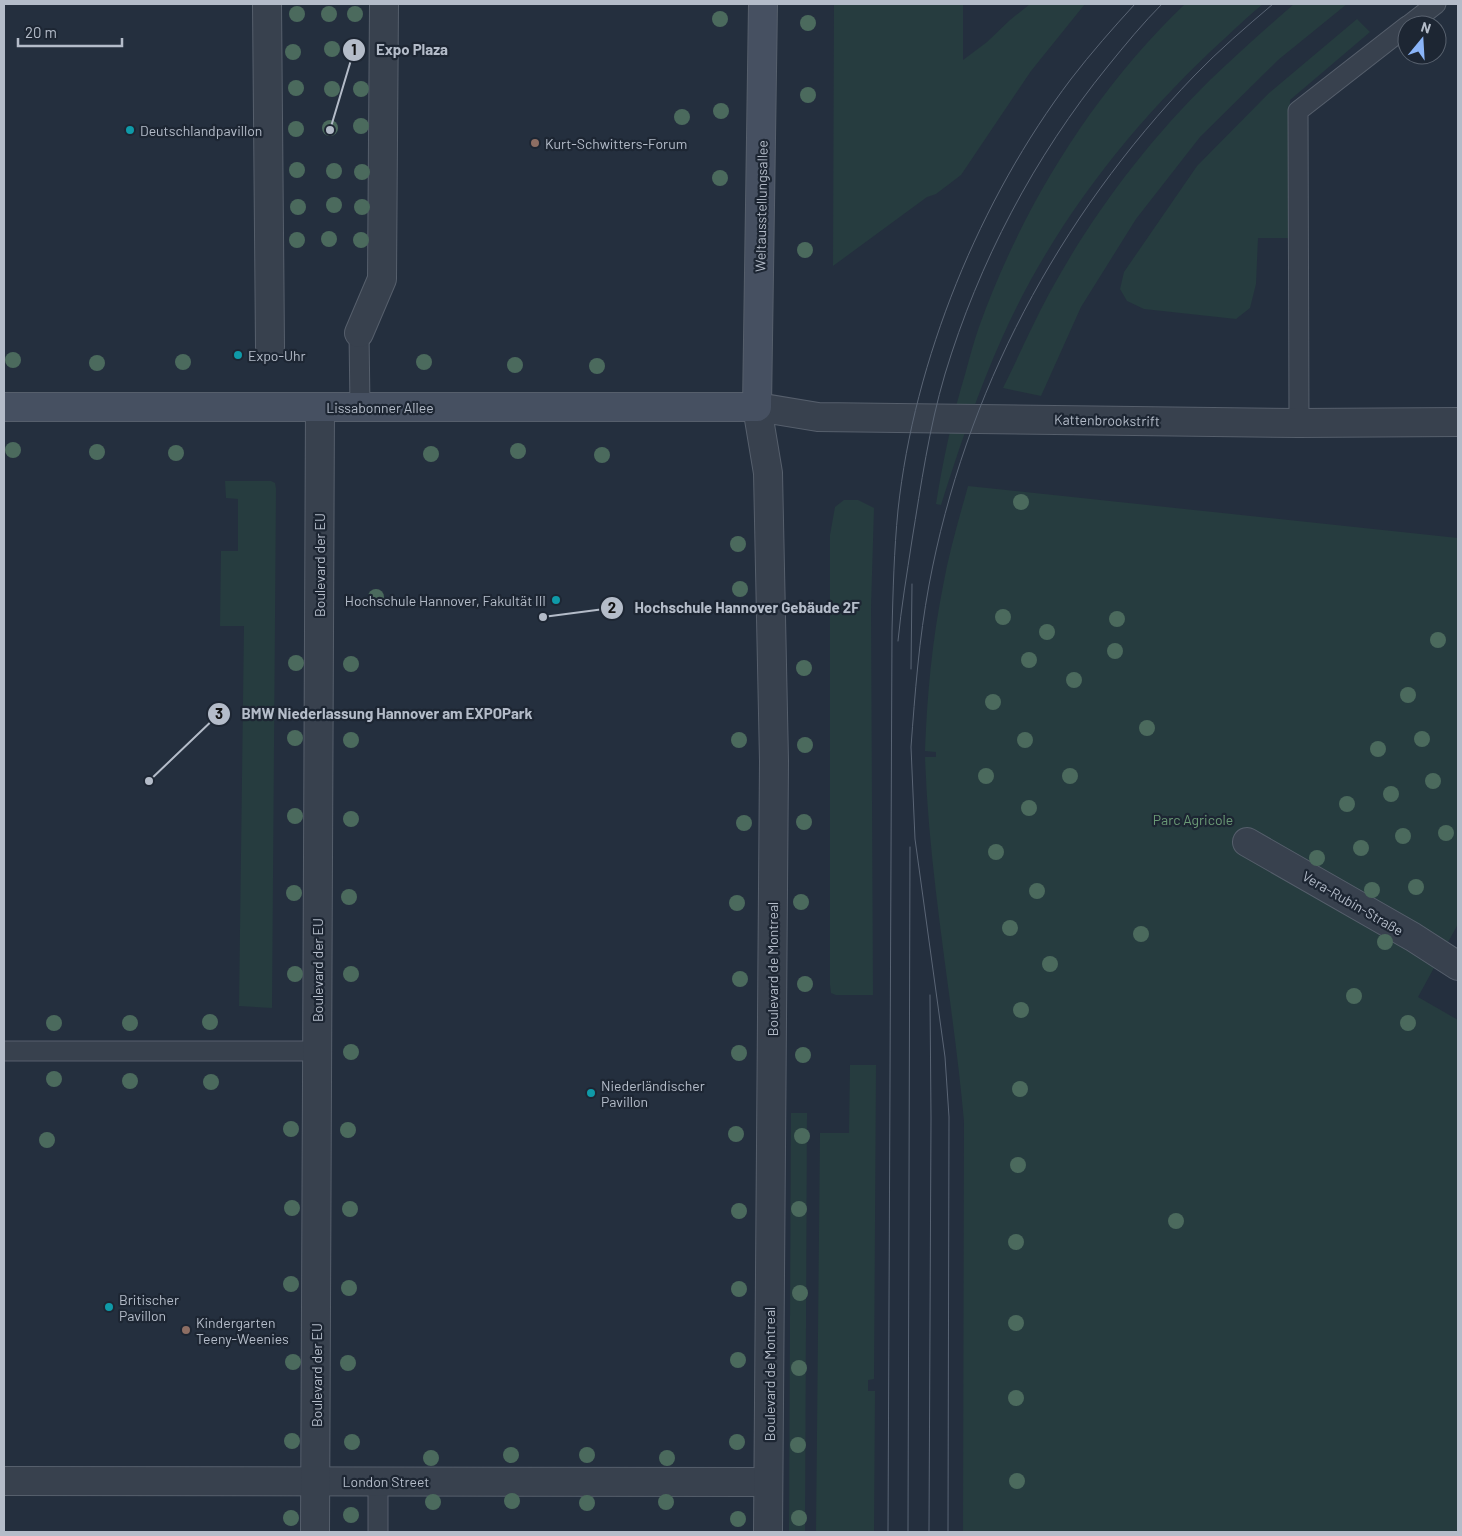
<svg xmlns="http://www.w3.org/2000/svg" width="1462" height="1536" font-family="Barlow,sans-serif">
<style>
.green{fill:#263c3f}
.lines{fill:none;stroke-linecap:round;stroke-linejoin:round}
.service-casing{stroke:#565f6c;stroke-width:21}
.pedestrian-casing{stroke:#565f6c;stroke-width:30}
.minor-casing{stroke:#565f6c;stroke-width:30}
.secondary-casing{stroke:#565f6c;stroke-width:30}
.service{stroke:#38414e;stroke-width:19}
.pedestrian{stroke:#38414e;stroke-width:28}
.minor{stroke:#38414e;stroke-width:28}
.secondary{stroke:#465061;stroke-width:28}
.tram{stroke:#5a6575;stroke-width:1}
.tree{fill:#4b6a5d}
.culture-dot{fill:#0f9aa8;stroke:#1d2633;stroke-width:2}
.education-dot{fill:#8d6e63;stroke:#1d2633;stroke-width:2}
.labels{text-anchor:middle;dominant-baseline:central;stroke-width:4.5;stroke-linejoin:round;paint-order:stroke}
.poi-label{font-size:14px;fill:#b4bcc9;stroke:#1d2633;text-anchor:start}
.street-label{font-size:14px;fill:#b4bcc9;stroke:#1d2633}
.park-label{font-size:14px;fill:#6b9a76;stroke:#1d2633}
.leader{fill:none;stroke:#b4bcc9;stroke-width:2}
.callout-dot{fill:#b4bcc9;stroke:#1d2633;stroke-width:2}
.mark-label{font-size:15px;text-anchor:middle;font-weight:bold;fill:#111}
.callout-label{font-size:15px;text-anchor:middle;font-weight:bold;fill:#b4bcc9;stroke:#1d2633;stroke-width:4.5;stroke-linejoin:round;paint-order:stroke}
</style>
<rect width="100%" height="100%" fill="#242f3e"/>
<!-- green -->
<g class="green">
<polygon points="834,4 963,4 963,60 987,42 1010,20 1030,4 1085,4 1031,71 961,175 936,194 927,197 833,266"/>
<path d="M 1185,4 L 1263,4 C 1249,15 1237,27 1224,39 C 1133,122 1052,225 1002,338 C 978,392 959,448 941,505 L 936,504 C 943,459 953,414 966,371 C 970,356 974,341 979,327 C 1022,207 1093,92 1185,4 Z"/>
<path d="M 1294,4 L 1347,4 L 1278,60 L 1200,137 L 1136,219 L 1081,307 L 1041,396 L 1003,388 C 1019,356 1033,323 1050,292 C 1092,215 1147,142 1210,80 C 1237,54 1265,29 1294,4 Z"/>
<polygon points="1357,19 1370,32 1290,100 1288,238 1258,238 1256,284 1250,308 1236,319 1144,309 1127,301 1120,289 1124,272 1197,166 1269,93"/>
<polygon points="225,481 271,481 275,483 276,489 272,1008 239,1006 244,626 220,626 221,551 238,551 238,499 226,498"/>
<path d="M 968,486 L 1458,538 L 1458,924 L 1418,997 L 1458,1020 L 1458,1532 L 963,1532 L 964,1121 C 953,1000 929,879 925,757 L 936,757 L 936,752 L 925,751 C 927,696 932,641 943,586 C 949,552 959,519 968,486 Z"/>
<polygon points="844,500 858,500 874,508 871,607 873,995 836,995 831,993 830,985 830,535 835,507"/>
<polygon points="850,1065 876,1065 874,1379 868,1380 868,1391 875,1391 874,1532 816,1532 820,1133 849,1133"/>
<polygon points="791,1113 807,1113 805,1532 789,1532"/>
</g>
<g class="lines">
<!-- service casing -->
<g class="service-casing">
<g id="service">
<polyline points="1409,25 1436,4"/>
<polyline points="359,333 360,407"/>
<polyline points="1299,423 1298,111 1407,26"/>
<polyline points="4,1051 317,1051"/>
<polyline points="378,1532 378,1481"/>
</g>
</g>
<!-- pedestrian casing -->
<g class="pedestrian-casing">
<g id="pedestrian">
<polyline points="267,4 270,347"/>
<polyline points="359,333 382,279 384,4"/>
</g>
</g>
<!-- minor casing -->
<g class="minor-casing">
<g id="minor">
<polyline points="1247,842 1413,937 1458,966"/>
<polyline points="4,1481 768,1482"/>
<polyline points="315,1532 320,407"/>
<polyline points="768,1532 774,761 768,473 757,407 818,417 1299,423 1458,422"/>
</g>
</g>
<!-- secondary casing -->
<g class="secondary-casing">
<polyline id="secondary" points="4,407 757,407 763,4"/>
</g>
<!-- service -->
<use href="#service" class="service"/>
<!-- pedestrian -->
<use href="#pedestrian" class="pedestrian"/>
<!-- minor -->
<use href="#minor" class="minor"/>
<!-- secondary -->
<use href="#secondary" class="secondary"/>
<!-- tram -->
<g class="tram">
<path d="M 898,641 C 901,608 907,574 912,540 C 921,485 929,428 945,374 C 979,262 1034,157 1108,66 C 1125,45 1143,23 1162,4"/>
<polyline points="911,669 912,584"/>
<path d="M 888,1532 L 892,631 C 893,591 894,551 898,510 C 914,360 980,199 1071,79 C 1091,53 1113,28 1135,4"/>
<polyline points="908,1532 910,847"/>
<polyline points="929,1532 931,1118 930,995"/>
<path d="M 948,1532 L 949,1117 L 945,1057 L 915,839 L 911,747 C 915,693 919,639 929,585 C 965,392 1058,218 1194,76 C 1219,50 1246,27 1273,4"/>
</g>
</g>
<!-- trees -->
<g class="tree">
<circle cx="297" cy="14" r="8"/>
<circle cx="329" cy="14" r="8"/>
<circle cx="355" cy="14" r="8"/>
<circle cx="720" cy="19" r="8"/>
<circle cx="808" cy="23" r="8"/>
<circle cx="332" cy="49" r="8"/>
<circle cx="358" cy="51" r="8"/>
<circle cx="293" cy="52" r="8"/>
<circle cx="296" cy="88" r="8"/>
<circle cx="332" cy="89" r="8"/>
<circle cx="361" cy="89" r="8"/>
<circle cx="808" cy="95" r="8"/>
<circle cx="721" cy="111" r="8"/>
<circle cx="682" cy="117" r="8"/>
<circle cx="361" cy="126" r="8"/>
<circle cx="330" cy="128" r="8"/>
<circle cx="296" cy="129" r="8"/>
<circle cx="297" cy="170" r="8"/>
<circle cx="334" cy="171" r="8"/>
<circle cx="362" cy="172" r="8"/>
<circle cx="720" cy="178" r="8"/>
<circle cx="334" cy="205" r="8"/>
<circle cx="298" cy="207" r="8"/>
<circle cx="362" cy="207" r="8"/>
<circle cx="329" cy="239" r="8"/>
<circle cx="297" cy="240" r="8"/>
<circle cx="361" cy="240" r="8"/>
<circle cx="805" cy="250" r="8"/>
<circle cx="13" cy="360" r="8"/>
<circle cx="183" cy="362" r="8"/>
<circle cx="424" cy="362" r="8"/>
<circle cx="97" cy="363" r="8"/>
<circle cx="515" cy="365" r="8"/>
<circle cx="597" cy="366" r="8"/>
<circle cx="13" cy="450" r="8"/>
<circle cx="518" cy="451" r="8"/>
<circle cx="97" cy="452" r="8"/>
<circle cx="176" cy="453" r="8"/>
<circle cx="431" cy="454" r="8"/>
<circle cx="602" cy="455" r="8"/>
<circle cx="1021" cy="502" r="8"/>
<circle cx="738" cy="544" r="8"/>
<circle cx="740" cy="589" r="8"/>
<circle cx="376" cy="597" r="8"/>
<circle cx="1003" cy="617" r="8"/>
<circle cx="1117" cy="619" r="8"/>
<circle cx="1047" cy="632" r="8"/>
<circle cx="1438" cy="640" r="8"/>
<circle cx="1115" cy="651" r="8"/>
<circle cx="1029" cy="660" r="8"/>
<circle cx="296" cy="663" r="8"/>
<circle cx="351" cy="664" r="8"/>
<circle cx="804" cy="668" r="8"/>
<circle cx="1074" cy="680" r="8"/>
<circle cx="1408" cy="695" r="8"/>
<circle cx="993" cy="702" r="8"/>
<circle cx="1147" cy="728" r="8"/>
<circle cx="295" cy="738" r="8"/>
<circle cx="1422" cy="739" r="8"/>
<circle cx="351" cy="740" r="8"/>
<circle cx="739" cy="740" r="8"/>
<circle cx="1025" cy="740" r="8"/>
<circle cx="805" cy="745" r="8"/>
<circle cx="1378" cy="749" r="8"/>
<circle cx="986" cy="776" r="8"/>
<circle cx="1070" cy="776" r="8"/>
<circle cx="1433" cy="781" r="8"/>
<circle cx="1391" cy="794" r="8"/>
<circle cx="1347" cy="804" r="8"/>
<circle cx="1029" cy="808" r="8"/>
<circle cx="295" cy="816" r="8"/>
<circle cx="351" cy="819" r="8"/>
<circle cx="804" cy="822" r="8"/>
<circle cx="744" cy="823" r="8"/>
<circle cx="1446" cy="833" r="8"/>
<circle cx="1403" cy="836" r="8"/>
<circle cx="1361" cy="848" r="8"/>
<circle cx="996" cy="852" r="8"/>
<circle cx="1317" cy="858" r="8"/>
<circle cx="1416" cy="887" r="8"/>
<circle cx="1372" cy="890" r="8"/>
<circle cx="1037" cy="891" r="8"/>
<circle cx="294" cy="893" r="8"/>
<circle cx="349" cy="897" r="8"/>
<circle cx="801" cy="902" r="8"/>
<circle cx="737" cy="903" r="8"/>
<circle cx="1010" cy="928" r="8"/>
<circle cx="1141" cy="934" r="8"/>
<circle cx="1385" cy="942" r="8"/>
<circle cx="1050" cy="964" r="8"/>
<circle cx="295" cy="974" r="8"/>
<circle cx="351" cy="974" r="8"/>
<circle cx="740" cy="979" r="8"/>
<circle cx="805" cy="984" r="8"/>
<circle cx="1354" cy="996" r="8"/>
<circle cx="1021" cy="1010" r="8"/>
<circle cx="210" cy="1022" r="8"/>
<circle cx="54" cy="1023" r="8"/>
<circle cx="130" cy="1023" r="8"/>
<circle cx="1408" cy="1023" r="8"/>
<circle cx="351" cy="1052" r="8"/>
<circle cx="739" cy="1053" r="8"/>
<circle cx="803" cy="1055" r="8"/>
<circle cx="54" cy="1079" r="8"/>
<circle cx="130" cy="1081" r="8"/>
<circle cx="211" cy="1082" r="8"/>
<circle cx="1020" cy="1089" r="8"/>
<circle cx="291" cy="1129" r="8"/>
<circle cx="348" cy="1130" r="8"/>
<circle cx="736" cy="1134" r="8"/>
<circle cx="802" cy="1136" r="8"/>
<circle cx="47" cy="1140" r="8"/>
<circle cx="1018" cy="1165" r="8"/>
<circle cx="292" cy="1208" r="8"/>
<circle cx="350" cy="1209" r="8"/>
<circle cx="799" cy="1209" r="8"/>
<circle cx="739" cy="1211" r="8"/>
<circle cx="1176" cy="1221" r="8"/>
<circle cx="1016" cy="1242" r="8"/>
<circle cx="291" cy="1284" r="8"/>
<circle cx="349" cy="1288" r="8"/>
<circle cx="739" cy="1289" r="8"/>
<circle cx="800" cy="1293" r="8"/>
<circle cx="1016" cy="1323" r="8"/>
<circle cx="738" cy="1360" r="8"/>
<circle cx="293" cy="1362" r="8"/>
<circle cx="348" cy="1363" r="8"/>
<circle cx="799" cy="1368" r="8"/>
<circle cx="1016" cy="1398" r="8"/>
<circle cx="292" cy="1441" r="8"/>
<circle cx="352" cy="1442" r="8"/>
<circle cx="737" cy="1442" r="8"/>
<circle cx="798" cy="1445" r="8"/>
<circle cx="511" cy="1455" r="8"/>
<circle cx="587" cy="1455" r="8"/>
<circle cx="431" cy="1458" r="8"/>
<circle cx="667" cy="1458" r="8"/>
<circle cx="1017" cy="1481" r="8"/>
<circle cx="512" cy="1501" r="8"/>
<circle cx="433" cy="1502" r="8"/>
<circle cx="666" cy="1502" r="8"/>
<circle cx="587" cy="1503" r="8"/>
<circle cx="351" cy="1515" r="8"/>
<circle cx="291" cy="1518" r="8"/>
<circle cx="799" cy="1518" r="8"/>
<circle cx="738" cy="1519" r="8"/>
</g>
<!-- markers -->
<g class="culture-dot">
<circle cx="130" cy="130" r="5"/>
<circle cx="238" cy="355" r="5"/>
<circle cx="556" cy="600" r="5"/>
<circle cx="591" cy="1093" r="5"/>
<circle cx="109" cy="1307" r="5"/>
</g>
<g class="education-dot">
<circle cx="535" cy="143" r="5"/>
<circle cx="186" cy="1330" r="5"/>
</g>
<g class="labels">
<!-- poi labels -->
<g class="poi-label">
<text x="140" y="130">Deutschlandpavillon</text>
<text x="545" y="143">Kurt-Schwitters-Forum</text>
<text x="248" y="355">Expo-Uhr</text>
<text x="546" y="600" text-anchor="end">Hochschule Hannover, Fakultät III</text>
<text x="601" y="1085">Niederländischer<tspan x="601" dy="16">Pavillon</tspan></text>
<text x="119" y="1299">Britischer<tspan x="119" dy="16">Pavillon</tspan></text>
<text x="196" y="1322">Kindergarten<tspan x="196" dy="16">Teeny-Weenies</tspan></text>
</g>
<!-- street labels -->
<g class="street-label">
<text transform="translate(761 206) rotate(-89)">Weltausstellungsallee</text>
<text x="380" y="407">Lissabonner Allee</text>
<text transform="translate(1107 420) rotate(1)">Kattenbrookstrift</text>
<text transform="translate(319 565) rotate(-90)">Boulevard der EU</text>
<text transform="translate(1353 903) rotate(30)">Vera-Rubin-Straße</text>
<text transform="translate(772 969) rotate(-90)">Boulevard de Montreal</text>
<text transform="translate(317 970) rotate(-90)">Boulevard der EU</text>
<text transform="translate(769 1374) rotate(-90)">Boulevard de Montreal</text>
<text transform="translate(316 1375) rotate(-90)">Boulevard der EU</text>
<text x="386" y="1481">London Street</text>
</g>
<!-- park labels -->
<g class="park-label">
<text x="1193" y="819">Parc Agricole</text>
</g>
</g>
<!-- callouts -->
<path class="leader" d="M330 130L354 50M543 617L612 608M149 781L219 714"/>
<g class="callout-dot">
<circle cx="330" cy="130" r="5"/>
<circle cx="543" cy="617" r="5"/>
<circle cx="149" cy="781" r="5"/>
<circle cx="354" cy="50" r="12"/>
<circle cx="612" cy="608" r="12"/>
<circle cx="219" cy="714" r="12"/>
</g>
<g class="mark-label">
<text x="354" y="55">1</text>
<text x="612" y="613">2</text>
<text x="219" y="719">3</text>
</g>
<g class="callout-label">
<text x="412" y="55">Expo Plaza</text>
<text x="747" y="613">Hochschule Hannover Gebäude 2F</text>
<text x="387" y="719">BMW Niederlassung Hannover am EXPOPark</text>
</g>
<!-- border -->
<rect width="1462" height="1536" fill="none" stroke="#b4bcc9" stroke-width="10"/>
<!-- north arrow -->
<g transform="translate(1422 40) rotate(18)"><circle r="24" fill="#1d2633" stroke="#59626f"/>
<path d="M0-4L9 19L0 12L-9 19Z" fill="#8ab4f8"/>
<text y="-8" font-size="14" font-weight="bold" text-anchor="middle" fill="#b4bcc9">N</text>
</g>
<!-- scale -->
<path d="M18 38v8h104v-8" fill="none" stroke="#b4bcc9" stroke-width="2.5"/>
<text x="25" y="38" font-size="15" fill="#b4bcc9" stroke="#1d2633" stroke-width="4" paint-order="stroke">20 m</text>
</svg>
